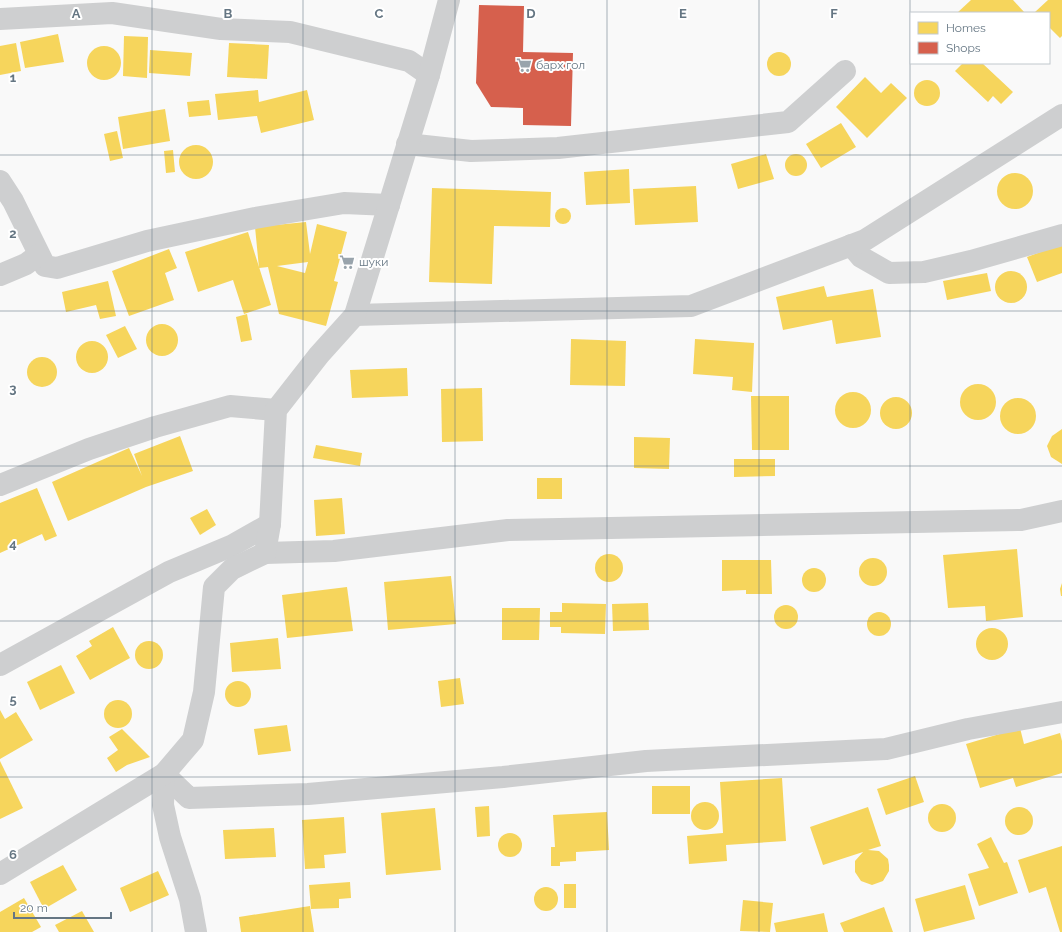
<svg xmlns="http://www.w3.org/2000/svg" width="1062" height="932" font-family="Raleway,sans-serif">
<style>
.homes{fill:#f6d55c;fill-rule:evenodd}
.shops{fill:#d6604d}
.lines{fill:none;stroke-linecap:round;stroke-linejoin:round}
.street{stroke:#cecfd0;stroke-width:22}
.grid{fill:none;stroke:#657683;stroke-width:1;stroke-opacity:0.55}
.labels{text-anchor:middle;dominant-baseline:central;stroke-width:4;stroke-linejoin:round;paint-order:stroke}
.poi-label{font-size:12px;fill:#657683;stroke:#fff;text-anchor:start}
.grid-label{font-size:13px;text-anchor:middle;font-weight:bold;fill:#657683;stroke:#fff;stroke-width:4;stroke-linejoin:round;paint-order:stroke}
</style>
<rect width="100%" height="100%" fill="#f9f9f9"/>
<!-- homes -->
<g class="homes">
<polygon points="971,0 1013,0 1025,13 957,13"/>
<polygon points="1048,0 1062,0 1062,36 1060,38 1049,27 1049,13 1035,12"/>
<polygon points="58,34 64,62 25,68 20,42"/>
<polygon points="124,36 148,37 147,78 123,76"/>
<polygon points="16,43 21,71 0,75 0,46"/>
<polygon points="229,43 269,45 267,79 227,77"/>
<circle cx="104" cy="63" r="17"/>
<polygon points="150,50 192,53 190,76 149,73"/>
<circle cx="779" cy="64" r="12"/>
<polygon points="963,63 982,63 1013,92 1001,104 993,96 988,102 955,71"/>
<polygon points="865,77 881,93 891,83 907,98 867,138 836,107"/>
<circle cx="927" cy="93" r="13"/>
<polygon points="258,90 259,102 307,90 314,120 261,133 257,116 218,120 215,94"/>
<polygon points="209,100 211,115 189,117 187,102"/>
<polygon points="165,109 170,141 123,149 118,117"/>
<polygon points="841,123 856,147 821,168 806,144"/>
<polygon points="117,131 123,158 110,161 104,134"/>
<circle cx="196" cy="162" r="17"/>
<polygon points="173,150 175,172 166,173 164,151"/>
<circle cx="796" cy="165" r="11"/>
<polygon points="766,154 774,179 738,189 731,164"/>
<polygon points="629,169 630,203 586,205 584,172"/>
<circle cx="1015" cy="191" r="18"/>
<polygon points="696,186 698,222 635,225 633,189"/>
<polygon points="432,188 551,192 550,227 494,226 492,284 429,282"/>
<circle cx="563" cy="216" r="8"/>
<path d="M 306,222 L 310,254 L 317,224 L 347,232 L 334,281 L 338,282 L 326,326 L 279,314 L 268,267 L 259,268 L 255,227 ZM 308,262 L 305,273 L 277,266 Z"/>
<polygon points="248,232 271,305 244,314 233,280 198,292 185,252"/>
<polygon points="1062,244 1062,273 1037,282 1027,257"/>
<polygon points="169,249 177,268 165,273 174,300 129,316 112,271"/>
<circle cx="1011" cy="287" r="16"/>
<polygon points="987,273 991,291 947,300 943,281"/>
<polygon points="108,281 116,316 100,319 96,305 66,312 62,292"/>
<polygon points="824,286 827,297 873,289 881,337 836,344 832,320 783,330 776,297"/>
<polygon points="247,314 252,340 241,342 236,317"/>
<circle cx="162" cy="340" r="16"/>
<polygon points="125,326 137,349 118,358 106,335"/>
<polygon points="571,339 626,341 625,386 570,385"/>
<polygon points="695,339 754,343 752,392 732,390 733,377 693,374"/>
<circle cx="92" cy="357" r="16"/>
<circle cx="42" cy="372" r="15"/>
<polygon points="407,368 408,396 352,398 350,370"/>
<circle cx="978" cy="402" r="18"/>
<polygon points="482,388 483,441 442,442 441,389"/>
<circle cx="853" cy="410" r="18"/>
<polygon points="751,396 789,396 789,450 752,450"/>
<circle cx="896" cy="413" r="16"/>
<circle cx="1018" cy="416" r="18"/>
<polygon points="1062,429 1062,464 1051,457 1047,446 1052,436"/>
<polygon points="180,436 193,471 146,487 68,521 52,482 129,448 142,476 134,454"/>
<polygon points="634,437 670,438 669,469 634,468"/>
<polygon points="316,445 362,453 360,466 313,458"/>
<polygon points="734,459 775,459 775,476 734,477"/>
<rect x="537" y="478" width="25" height="21"/>
<polygon points="37,488 57,536 45,541 42,534 0,553 0,503"/>
<polygon points="342,498 345,534 316,536 314,500"/>
<polygon points="207,509 216,525 200,535 190,518"/>
<polygon points="1017,549 1023,617 986,621 985,606 948,608 943,555"/>
<circle cx="609" cy="568" r="14"/>
<circle cx="873" cy="572" r="14"/>
<polygon points="722,560 771,560 772,594 746,594 746,590 722,591"/>
<circle cx="814" cy="580" r="12"/>
<polygon points="451,576 456,624 388,630 384,582"/>
<polygon points="1062,583 1062,596 1061,596 1060,589"/>
<polygon points="347,587 353,631 287,638 282,595"/>
<polygon points="562,603 606,604 605,634 561,633 561,627 550,627 550,612 562,612"/>
<polygon points="648,603 649,630 613,631 612,604"/>
<circle cx="786" cy="617" r="12"/>
<polygon points="502,608 540,608 539,640 502,640"/>
<circle cx="879" cy="624" r="12"/>
<polygon points="113,627 130,658 90,680 76,656 92,646 89,641"/>
<circle cx="992" cy="644" r="16"/>
<polygon points="278,638 281,669 232,672 230,643"/>
<circle cx="149" cy="655" r="14"/>
<polygon points="61,665 75,693 40,710 27,682"/>
<polygon points="460,678 464,704 441,707 438,681"/>
<circle cx="238" cy="694" r="13"/>
<circle cx="118" cy="714" r="14"/>
<polygon points="0,710 5,719 16,712 33,740 0,759"/>
<polygon points="287,725 291,751 258,755 254,729"/>
<polygon points="1020,728 1024,744 1060,733 1062,741 1062,773 1016,787 1013,778 980,788 966,744"/>
<polygon points="122,729 150,757 127,765 116,772 107,758 118,750 109,737"/>
<polygon points="0,761 23,808 0,819"/>
<polygon points="915,776 924,802 886,815 877,789"/>
<polygon points="782,778 786,841 726,845 727,861 689,864 687,836 723,833 720,782"/>
<rect x="652" y="786" width="38" height="28"/>
<circle cx="705" cy="816" r="14"/>
<circle cx="942" cy="818" r="14"/>
<polygon points="489,806 490,836 477,837 475,807"/>
<polygon points="868,807 881,846 868,850 879,851 888,859 889,865 889,871 883,881 872,885 861,881 855,872 855,861 863,852 823,865 810,827"/>
<circle cx="1019" cy="821" r="14"/>
<polygon points="435,808 441,870 386,875 381,813"/>
<polygon points="607,812 609,850 576,852 576,861 560,862 560,866 551,866 551,847 555,847 553,815"/>
<polygon points="344,817 346,853 324,855 325,868 305,869 302,820"/>
<polygon points="274,828 276,857 225,859 223,830"/>
<circle cx="510" cy="845" r="12"/>
<polygon points="991,837 1004,863 1007,862 1018,893 979,906 968,874 989,868 977,844"/>
<polygon points="1062,846 1062,932 1060,932 1046,887 1029,893 1018,860"/>
<polygon points="63,865 77,890 44,909 30,882"/>
<polygon points="158,871 169,895 130,912 120,888"/>
<polygon points="350,882 351,898 339,899 339,908 311,909 309,885"/>
<rect x="564" y="884" width="12" height="24"/>
<polygon points="965,885 975,919 924,932 915,899"/>
<circle cx="546" cy="899" r="12"/>
<polygon points="24,898 41,927 32,932 0,932 0,912"/>
<polygon points="743,900 773,903 770,932 740,931"/>
<polygon points="310,906 314,932 241,932 239,917"/>
<polygon points="884,907 893,932 844,932 840,923"/>
<polygon points="82,911 94,932 59,932 55,925"/>
<polygon points="824,913 828,932 776,932 774,923"/>
</g>
<!-- shops -->
<polygon class="shops" points="479,5 524,6 523,52 573,53 571,126 523,125 523,108 491,107 476,83"/>
<g class="lines">
<!-- street -->
<g class="street">
<polyline points="0,19 112,13 221,29 290,32 409,61 429,75"/>
<polyline points="407,144 471,151 558,148 788,122 845,71"/>
<polyline points="0,181 13,201 45,266 57,268 147,241 255,218 344,203 389,205"/>
<polyline points="851,245 861,257 889,273 924,272 971,261 1062,235"/>
<polyline points="0,275 26,264 38,255"/>
<polyline points="355,315 691,306 865,240 1062,115"/>
<polyline points="0,485 89,449 155,427 230,406 276,410"/>
<polyline points="265,553 334,551 508,530 1021,520 1062,511"/>
<polyline points="0,665 169,572 231,546 270,524"/>
<polyline points="164,774 189,798 308,794 503,777 646,761 886,749 968,729 1062,712"/>
<polyline points="164,774 163,805 170,837 190,899 196,932"/>
<polyline points="0,874 164,774 193,740 204,692 214,587 232,569 265,553 270,524 276,410 319,355 355,315 429,75 449,0"/>
</g>
</g>
<!-- grid -->
<path class="grid" d="M 152,0 L 152,932M 303,0 L 303,932M 455,0 L 455,932M 607,0 L 607,932M 759,0 L 759,932M 910,0 L 910,932M 0,155 L 1062,155M 0,311 L 1062,311M 0,466 L 1062,466M 0,621 L 1062,621M 0,777 L 1062,777"/>
<!-- icons -->
<defs>
<g id="supermarket-bare" transform="scale(1.2)"><path d="M-6-5.5h2.5l.6 2H6L4.5 2H-2.5L-4.4-4H-6ZM-1.5 3.2a1.3 1.3 0 1 0 .1 0ZM3 3.2a1.3 1.3 0 1 0 .1 0Z" fill="#99a4ac" stroke="#fff" stroke-width="2.5" paint-order="stroke"/></g>
</defs>
<g fill-rule="evenodd">
<use href="#supermarket-bare" x="524" y="65"/>
<use href="#supermarket-bare" x="347" y="262"/>
</g>
<g class="labels">
<!-- poi labels -->
<g class="poi-label">
<text x="536" y="65">барх гол</text>
<text x="359" y="262">шуки</text>
</g>
</g>
<g class="grid-label">
<text x="76" y="18">A</text>
<text x="228" y="18">B</text>
<text x="379" y="18">C</text>
<text x="531" y="18">D</text>
<text x="683" y="18">E</text>
<text x="834" y="18">F</text>
<text x="13" y="82">1</text>
<text x="13" y="238">2</text>
<text x="13" y="393">3</text>
<text x="13" y="548">4</text>
<text x="13" y="704">5</text>
<text x="13" y="859">6</text>
</g>
<!-- legend -->
<rect x="910" y="12" width="140" height="52" fill="#ffffff" stroke="#c1c8cd"/>
<rect x="918" y="22" width="20" height="12" fill="#f6d55c" stroke="#c1c8cd"/>
<text x="946" y="32" font-size="12" fill="#657683">Homes</text>
<rect x="918" y="42" width="20" height="12" fill="#d6604d" stroke="#c1c8cd"/>
<text x="946" y="52" font-size="12" fill="#657683">Shops</text>
<!-- scale -->
<path d="M14 912v6h97v-6" fill="none" stroke="#657683" stroke-width="2"/>
<text x="20" y="912" font-size="12" fill="#657683" stroke="#ffffff" stroke-width="3" paint-order="stroke">20 m</text>
</svg>
